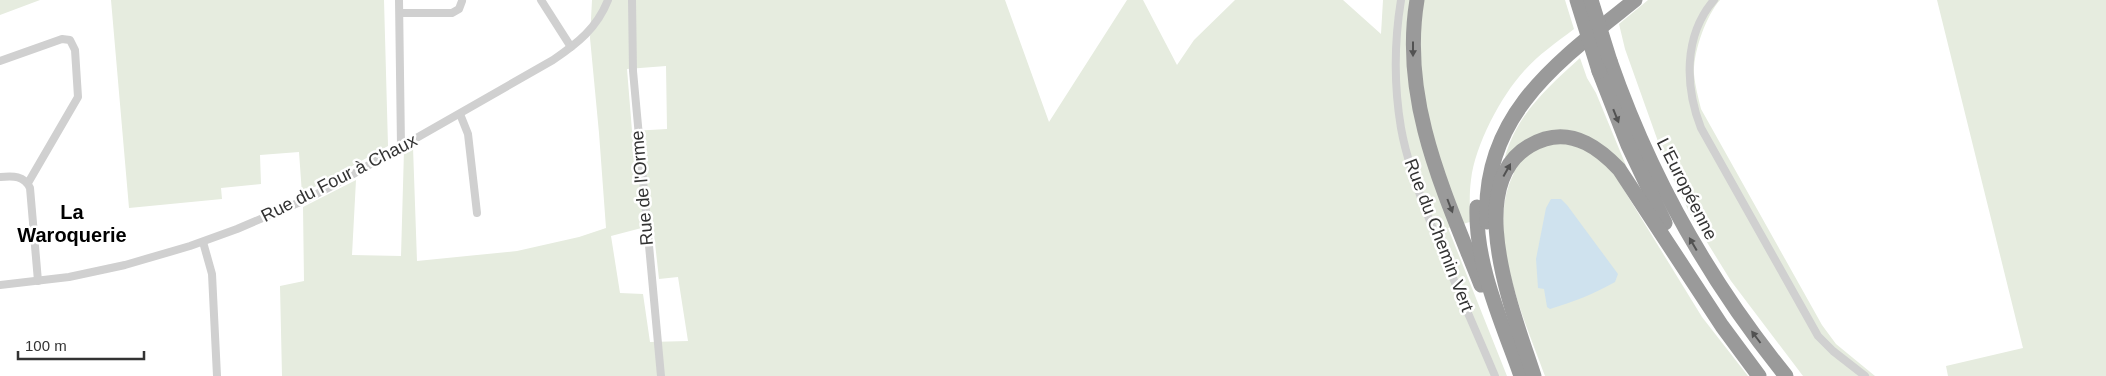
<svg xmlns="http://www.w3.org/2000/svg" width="2106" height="376" font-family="Helvetica,sans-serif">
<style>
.green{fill:#e6ecdf;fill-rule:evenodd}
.water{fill:#cfe2ee}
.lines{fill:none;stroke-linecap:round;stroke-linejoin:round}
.street{stroke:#d0d0d0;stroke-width:8}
.highway{stroke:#9a9a9a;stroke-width:15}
.highway-bridge{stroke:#9a9a9a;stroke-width:15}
.oneway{fill:#525252}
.labels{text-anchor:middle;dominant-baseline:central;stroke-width:5;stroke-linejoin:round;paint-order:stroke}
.street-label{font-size:18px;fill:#333;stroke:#fff}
.quarter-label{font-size:20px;font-weight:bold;fill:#000;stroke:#fff}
</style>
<rect width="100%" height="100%" fill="#fff"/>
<!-- green -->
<g class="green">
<polygon points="0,0 40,0 0,15"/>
<polygon points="111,0 384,0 388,146 302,194 299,152 260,155 261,184 221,188 222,199 129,208"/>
<path d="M 592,0 L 1005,0 L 1049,122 L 1127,0 L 1143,0 L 1177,65 L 1194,40 L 1235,0 L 1343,0 L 1381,34 L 1383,0 L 1565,0 L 1574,29 C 1557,42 1538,55 1524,71 C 1501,96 1475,145 1471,180 C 1469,194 1470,208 1470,222 L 1448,228 L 1507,376 L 282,376 L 280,286 L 304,281 L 303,207 L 356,180 L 352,255 L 401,256 L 404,150 L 413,147 L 417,261 L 517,251 L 579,237 L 606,228 L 599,133 L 590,38 ZM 666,66 L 667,129 L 632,131 L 627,69 ZM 653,225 L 659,279 L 678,277 L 688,341 L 650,342 L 643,294 L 620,293 L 611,236 Z"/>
<path d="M 1648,0 L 1720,0 C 1706,16 1693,52 1694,74 C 1695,85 1698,97 1701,109 L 1822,325 L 1836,344 L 1875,376 L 1803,376 L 1731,281 L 1692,218 L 1666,164 L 1625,49 L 1619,24 Z"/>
<polygon points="1937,0 2106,0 2106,376 1948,376 1946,366 2023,348"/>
<path d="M 1580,58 L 1587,78 L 1596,93 L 1627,168 L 1616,177 L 1702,317 L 1748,376 L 1545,376 C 1524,319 1484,231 1514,173 L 1505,157 C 1517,114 1548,87 1580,58 Z"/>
</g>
<!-- water -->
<path class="water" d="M 1551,199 L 1561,199 L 1567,205 L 1618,274 L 1615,282 C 1594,294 1573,302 1550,309 L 1547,307 L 1544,289 L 1538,288 L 1536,259 L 1546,208 Z"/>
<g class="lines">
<!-- street -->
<g class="street">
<polyline points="399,0 401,146"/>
<polyline points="541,0 571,47"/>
<polyline points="632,0 633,71 661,376"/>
<path d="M 1401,0 C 1394,43 1394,86 1401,128 C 1407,162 1419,194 1432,226 C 1451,276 1474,326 1495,376"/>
<path d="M 1714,0 C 1683,36 1685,87 1701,128 L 1818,336 L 1833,351 L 1865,376"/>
<polyline points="400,13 452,13 459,9 462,1"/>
<polyline points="0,61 62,39 70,40 75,50 78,97 28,183"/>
<polyline points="460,114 468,134 477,213"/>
<path d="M 0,177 C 13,176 24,175 30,188 L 38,281"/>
<polyline points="203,242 212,274 217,376"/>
<path d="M 0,285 L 69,277 L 125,265 L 190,246 L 237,229 L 305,200 L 334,185 L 553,60 C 578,43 597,28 608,0"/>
</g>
<!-- highway -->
<g class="highway">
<path d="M 1417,0 C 1400,101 1445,194 1481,285"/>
<path d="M 1610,61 C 1650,176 1709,281 1786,376"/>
<polyline points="1599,71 1628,145 1665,223"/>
<path d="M 1477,207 C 1475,265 1502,322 1521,376"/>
<path d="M 1487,222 C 1481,114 1560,60 1635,0"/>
<path d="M 1534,376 C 1515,316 1453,168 1545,139 C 1575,130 1600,149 1619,169 L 1722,326 L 1759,376"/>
</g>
<!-- highway-bridge -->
<g class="highway-bridge">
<polyline points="1577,0 1599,71"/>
<polyline points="1591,0 1610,61"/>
</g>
</g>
<!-- one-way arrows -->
<defs><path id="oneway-solid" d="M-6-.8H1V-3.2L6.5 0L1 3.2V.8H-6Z" transform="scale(1.25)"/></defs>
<g class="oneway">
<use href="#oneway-solid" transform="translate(1413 49) rotate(90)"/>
<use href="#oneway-solid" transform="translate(1616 116) rotate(68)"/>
<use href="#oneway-solid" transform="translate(1507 170) rotate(-61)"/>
<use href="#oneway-solid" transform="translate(1450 206) rotate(69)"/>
<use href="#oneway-solid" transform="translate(1693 244) rotate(-120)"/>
<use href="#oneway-solid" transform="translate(1756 337) rotate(-127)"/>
</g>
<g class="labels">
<!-- street labels -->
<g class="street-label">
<text transform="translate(339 178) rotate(-27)">Rue du Four à Chaux</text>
<text transform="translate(642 188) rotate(-95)">Rue de l'Orme</text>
<text transform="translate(1687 189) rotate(63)">L'Européenne</text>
<text transform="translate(1439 235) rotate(69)">Rue du Chemin Vert</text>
</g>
<!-- quarter labels -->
<g class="quarter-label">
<text x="72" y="212">La<tspan x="72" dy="23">Waroquerie</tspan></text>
</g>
</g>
<!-- scale -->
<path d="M18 351v8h126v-8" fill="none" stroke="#333333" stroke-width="2.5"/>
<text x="25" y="351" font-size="15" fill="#333333" stroke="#ffffff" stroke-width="4" paint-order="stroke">100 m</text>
</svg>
